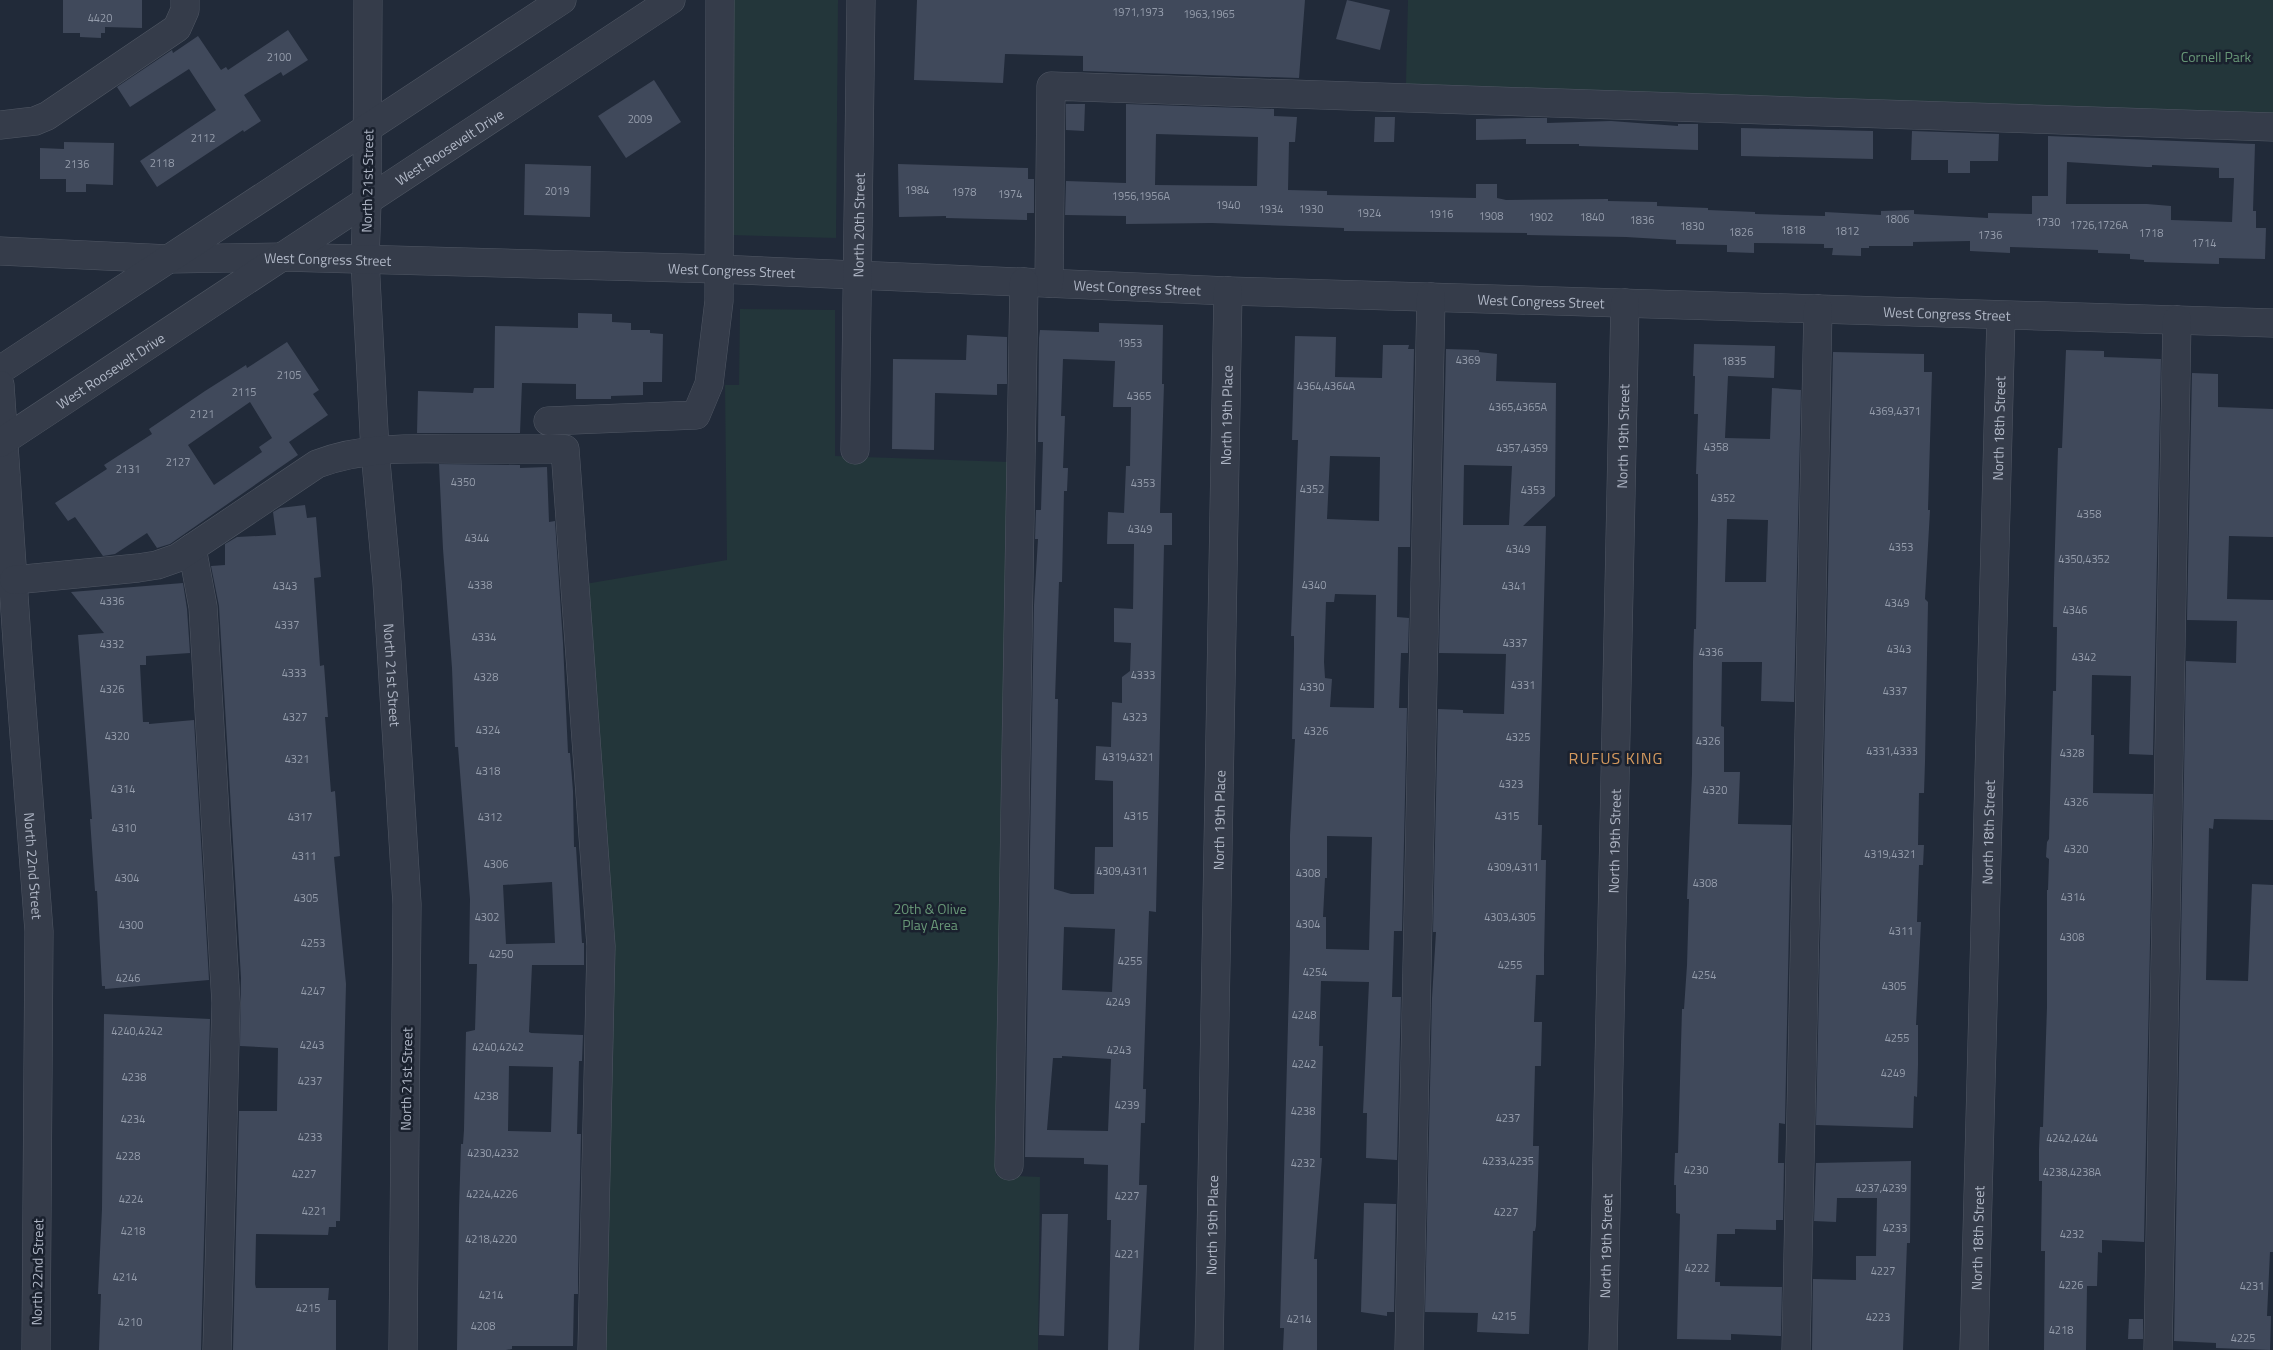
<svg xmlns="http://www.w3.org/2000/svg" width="2273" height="1350" font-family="'Titillium Web',sans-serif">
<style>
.green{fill:#23363a}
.building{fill:#40495b;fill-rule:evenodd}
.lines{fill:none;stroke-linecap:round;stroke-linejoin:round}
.minor-casing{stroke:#505764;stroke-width:29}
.minor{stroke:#353c4a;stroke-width:28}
.labels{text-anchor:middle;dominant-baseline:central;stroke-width:5;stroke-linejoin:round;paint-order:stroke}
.number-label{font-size:11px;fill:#949cab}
.park-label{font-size:14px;fill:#679676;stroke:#1a212e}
.street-label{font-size:14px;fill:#b0b7c6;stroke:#1a212e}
.quarter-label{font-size:16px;letter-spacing:1px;fill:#d3995e;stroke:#1a212e}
</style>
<rect width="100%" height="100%" fill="#212a39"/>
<!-- green -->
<g class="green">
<polygon points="734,0 838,0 836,238 731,235"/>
<polygon points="1408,0 2273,0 2273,114 1525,90 1406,84"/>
<polygon points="740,309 835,310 835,456 1009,462 996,1175 1040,1177 1038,1350 600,1350 585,584 727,560 725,385 739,385"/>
</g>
<!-- building -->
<g class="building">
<polygon points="63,0 142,0 142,28 105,27 105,33 101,33 101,38 80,37 80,33 63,33"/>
<polygon points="917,0 1305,0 1299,78 1083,71 1083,56 1005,54 1003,83 914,80"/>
<polygon points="1347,0 1390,10 1380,50 1336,39"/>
<polygon points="288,30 308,60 283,76 281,72 244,95 261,121 244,132 243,130 157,187 140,161 216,110 189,69 130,107 117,87 172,50 173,53 198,36 221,70 226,67 228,70"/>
<polygon points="654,80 681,122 626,158 598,116"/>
<polygon points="1066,104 1085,104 1084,131 1066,130"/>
<path d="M 1126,104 L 1274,109 L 1274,116 L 1297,117 L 1295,142 L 1289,142 L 1288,190 L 1327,191 L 1327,195 L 1476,198 L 1476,184 L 1497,184 L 1497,198 L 1506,200 L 1608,199 L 1608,201 L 1657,202 L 1657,206 L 1708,208 L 1708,210 L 1755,212 L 1755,214 L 1825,216 L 1825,212 L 1881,215 L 1881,211 L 1914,210 L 1914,214 L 1988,218 L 1988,213 L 2032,214 L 2032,196 L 2048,196 L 2048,136 L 2255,144 L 2253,211 L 2256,211 L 2256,228 L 2266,228 L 2265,259 L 2219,258 L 2219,264 L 2144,262 L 2144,260 L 2130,259 L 2130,254 L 2098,253 L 2098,250 L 2010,247 L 2010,253 L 1970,251 L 1970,241 L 1913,242 L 1913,246 L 1869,246 L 1869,248 L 1861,248 L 1861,256 L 1832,255 L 1833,248 L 1824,248 L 1824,244 L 1754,243 L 1754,253 L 1727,252 L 1727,245 L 1676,244 L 1676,240 L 1626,237 L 1527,235 L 1527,233 L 1344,231 L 1344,228 L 1212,223 L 1126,224 L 1126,216 L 1065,215 L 1066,181 L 1126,183 ZM 1156,134 L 1258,137 L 1257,186 L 1155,185 ZM 2067,162 L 2147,167 L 2152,167 L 2152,165 L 2219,168 L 2219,178 L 2234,178 L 2232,222 L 2171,220 L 2171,206 L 2147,204 L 2066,204 Z"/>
<polygon points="1375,117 1395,117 1394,142 1374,142"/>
<polygon points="1526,118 1547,118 1547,123 1611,121 1678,126 1678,124 1698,124 1698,150 1579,146 1579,144 1526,144 1526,139 1476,140 1476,119"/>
<polygon points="1741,128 1873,131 1873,159 1741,156"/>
<polygon points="1912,131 1999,134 1998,161 1970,161 1970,173 1948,173 1948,160 1911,160"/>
<polygon points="64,142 114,143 113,185 86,184 86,192 66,192 66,179 40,179 40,148 64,149"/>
<polygon points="525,164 591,166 590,217 524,215"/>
<polygon points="898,164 1028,168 1028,179 1034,179 1034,213 1027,213 1027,220 946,218 946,216 899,217"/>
<polygon points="578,313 612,314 612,322 631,323 631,330 650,330 650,333 663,334 662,382 643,382 643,395 611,396 611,399 576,399 576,384 522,383 520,433 417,433 418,391 473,393 474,388 494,388 495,326 578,328"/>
<path d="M 1099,323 L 1163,325 L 1162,384 L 1164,384 L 1160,513 L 1172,513 L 1172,545 L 1164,545 L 1156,912 L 1149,911 L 1143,1089 L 1146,1089 L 1145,1123 L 1141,1123 L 1139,1185 L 1147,1185 L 1139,1350 L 1108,1350 L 1111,1220 L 1107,1220 L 1108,1165 L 1084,1164 L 1084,1158 L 1025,1157 L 1034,605 L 1038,539 L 1035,539 L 1036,510 L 1041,510 L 1043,442 L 1038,442 L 1039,338 L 1040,330 L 1099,332 ZM 1063,359 L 1115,361 L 1113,407 L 1131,407 L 1130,466 L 1126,466 L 1124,513 L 1108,512 L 1107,544 L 1134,544 L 1133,609 L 1114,608 L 1114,642 L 1131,643 L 1130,671 L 1122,677 L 1122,703 L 1112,702 L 1111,747 L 1096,746 L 1095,780 L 1113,781 L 1113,847 L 1095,847 L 1094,894 L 1071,894 L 1054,889 L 1058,699 L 1055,699 L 1059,582 L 1062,582 L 1064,491 L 1067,491 L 1068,468 L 1063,468 L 1065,416 L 1061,416 ZM 1064,927 L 1115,929 L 1112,992 L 1062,990 ZM 1062,1056 L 1111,1059 L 1108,1131 L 1047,1130 L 1053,1058 L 1062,1058 Z"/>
<polygon points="967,335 1007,337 1007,384 997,384 997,395 935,393 934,450 892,449 893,359 966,360"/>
<path d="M 1295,336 L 1336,337 L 1335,377 L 1382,378 L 1383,345 L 1409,345 L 1408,349 L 1414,349 L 1410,547 L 1398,547 L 1397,617 L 1409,618 L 1408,653 L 1401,653 L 1399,708 L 1407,708 L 1402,931 L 1394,931 L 1392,997 L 1401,997 L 1397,1160 L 1366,1158 L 1367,1113 L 1363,1113 L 1369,982 L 1321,981 L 1319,1046 L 1323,1046 L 1320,1158 L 1322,1158 L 1314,1259 L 1317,1259 L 1317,1350 L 1283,1350 L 1284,1328 L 1280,1328 L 1290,948 L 1290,835 L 1295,739 L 1292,739 L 1294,648 L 1294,636 L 1291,636 L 1298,440 L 1292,440 ZM 1330,456 L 1380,457 L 1379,521 L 1327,519 ZM 1335,594 L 1376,595 L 1374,708 L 1330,707 L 1332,679 L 1325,678 L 1324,662 L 1326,602 L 1334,602 ZM 1327,836 L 1372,837 L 1369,950 L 1326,949 L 1326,917 L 1323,917 L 1325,878 L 1327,878 Z"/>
<path d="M 287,342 L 319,390 L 313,394 L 328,415 L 289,442 L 298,455 L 170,544 L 157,548 L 147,533 L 115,554 L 103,556 L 75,517 L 68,521 L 55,503 L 107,469 L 104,465 L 152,434 L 149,429 L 205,391 L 246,365 L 247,368 ZM 250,402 L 272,438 L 259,447 L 262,452 L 214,485 L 188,445 Z"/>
<path d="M 1694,344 L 1775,346 L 1774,378 L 1728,376 L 1725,438 L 1770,439 L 1772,388 L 1801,390 L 1794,702 L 1761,701 L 1762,662 L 1722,662 L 1721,726 L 1724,727 L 1724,772 L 1740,772 L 1738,824 L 1791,825 L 1785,1124 L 1779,1123 L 1778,1163 L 1784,1163 L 1783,1220 L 1776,1220 L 1776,1230 L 1735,1229 L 1735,1234 L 1717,1234 L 1715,1282 L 1720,1282 L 1720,1286 L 1782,1287 L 1781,1336 L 1731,1334 L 1731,1340 L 1677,1339 L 1680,1214 L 1676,1213 L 1676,1185 L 1674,1185 L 1675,1153 L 1678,1153 L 1682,1009 L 1684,1009 L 1687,965 L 1689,899 L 1687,899 L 1692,774 L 1693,661 L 1694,629 L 1696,629 L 1698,518 L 1698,474 L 1696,474 L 1698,414 L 1694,414 L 1695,376 L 1693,376 ZM 1727,519 L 1768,520 L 1766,582 L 1725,582 Z"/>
<path d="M 1446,349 L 1479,350 L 1479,352 L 1497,354 L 1496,381 L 1556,383 L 1555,496 L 1523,526 L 1546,526 L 1538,825 L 1542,825 L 1541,860 L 1546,860 L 1544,956 L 1544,975 L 1536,975 L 1534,1022 L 1542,1022 L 1541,1066 L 1535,1066 L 1533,1146 L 1539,1146 L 1538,1177 L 1536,1226 L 1535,1231 L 1533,1231 L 1529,1334 L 1477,1332 L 1478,1313 L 1425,1312 L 1432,998 L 1436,932 L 1433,932 L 1438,709 L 1463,710 L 1463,713 L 1504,714 L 1506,654 L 1439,653 ZM 1464,465 L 1512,466 L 1509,525 L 1463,525 Z"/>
<polygon points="2066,350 2104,351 2104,357 2161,359 2153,755 2129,754 2131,676 2092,675 2091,735 2094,735 2093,793 2153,794 2144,1242 2102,1240 2102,1253 2098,1252 2097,1286 2087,1286 2086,1350 2044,1350 2045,1251 2041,1251 2042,1181 2039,1181 2039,1149 2040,1127 2043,1127 2047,1007 2047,890 2048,890 2049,859 2046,857 2047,842 2049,839 2053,691 2056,691 2057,627 2053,627 2054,578 2058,448 2062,448"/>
<polygon points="1833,352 1924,354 1924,372 1932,372 1928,510 1930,510 1925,599 1928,602 1925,762 1924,793 1919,793 1918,845 1924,845 1923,865 1919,865 1917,922 1921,922 1916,1025 1918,1025 1918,1065 1917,1097 1914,1096 1913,1128 1816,1125"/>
<polygon points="2192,373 2218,374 2218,407 2273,409 2273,537 2229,536 2227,599 2273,600 2273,820 2214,819 2213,829 2209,828 2206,980 2248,981 2252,884 2273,885 2273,1252 2270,1252 2267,1316 2271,1316 2270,1350 2216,1348 2216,1343 2174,1341 2186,661 2236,663 2237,621 2187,620"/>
<path d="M 439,464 L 520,465 L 520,468 L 547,467 L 549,522 L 555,521 L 563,643 L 568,753 L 570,753 L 573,791 L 574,847 L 576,847 L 582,943 L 584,943 L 584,965 L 532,965 L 529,1032 L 531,1033 L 583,1035 L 582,1061 L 579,1061 L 577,1134 L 581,1134 L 578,1274 L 578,1294 L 574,1294 L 573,1346 L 512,1346 L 512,1349 L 506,1350 L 457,1350 L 459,1210 L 461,1144 L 463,1144 L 464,1130 L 466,1032 L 475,1030 L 477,964 L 469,964 L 470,899 L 458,747 L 455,747 L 452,668 L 443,549 ZM 552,882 L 555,943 L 506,944 L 503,885 ZM 509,1066 L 553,1067 L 551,1132 L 508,1131 Z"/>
<polygon points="305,505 307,518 316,517 321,577 314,578 320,666 324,665 328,717 325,717 331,792 335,791 340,856 334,857 346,984 340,1221 336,1221 336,1227 329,1227 328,1235 256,1234 255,1284 256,1288 329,1288 328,1300 336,1300 336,1350 233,1350 239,1111 277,1111 278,1048 240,1046 241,978 219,606 211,566 225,565 225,544 237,537 276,535 273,512 280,508"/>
<polygon points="183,583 187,609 190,653 146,656 146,665 140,665 143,722 149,722 149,724 194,720 209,980 105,989 105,986 102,986 97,891 95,891 90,819 92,819 78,635 104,633 71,592"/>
<polygon points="104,1014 210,1019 201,1350 99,1350 101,1294 98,1294 102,1209"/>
<polygon points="1911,1161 1910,1243 1907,1243 1903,1350 1812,1350 1813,1279 1856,1280 1856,1256 1876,1256 1877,1198 1837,1198 1836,1222 1814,1221 1816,1163"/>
<polygon points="1364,1203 1396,1204 1394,1312 1387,1312 1387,1316 1361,1312"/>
<polygon points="1042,1214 1068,1214 1064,1336 1039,1335"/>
<polygon points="2129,1319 2143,1319 2143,1339 2128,1339"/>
</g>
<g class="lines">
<!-- minor casing -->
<g class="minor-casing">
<g id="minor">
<path id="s1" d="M 368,0 L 367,202 L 365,260 L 375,451 L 387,582 L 407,904 L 403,1350"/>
<polyline points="0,125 35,121 47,116 177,28 185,10 185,0"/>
<path id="s2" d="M 0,251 L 169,259 L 283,257 L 718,269 L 1228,291 L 2273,323"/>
<polyline points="1049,283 1051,86 2273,127"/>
<polyline points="0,370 562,0"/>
<path id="s3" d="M 0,385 L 18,656 L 39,931 L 36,1350"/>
<polyline points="548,421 696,415 709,384 719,301 720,0"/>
<path id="s4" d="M 0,443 L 671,0"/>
<path id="s5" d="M 855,450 L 861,0"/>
<polyline points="192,548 203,607 226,1003 217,1350"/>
<path d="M 14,580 L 138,568 L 157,565 L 177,558 L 317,464 C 361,447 411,448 457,449 C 493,449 529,449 565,449 L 601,946 L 592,1350"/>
<polyline points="1009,1166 1024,282"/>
<path id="s6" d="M 1209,1350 L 1228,291"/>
<polyline points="1409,1350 1431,297"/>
<path id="s7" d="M 1603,1350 L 1625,303"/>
<polyline points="1796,1350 1818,309"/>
<path id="s8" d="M 1974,1350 L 2001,316"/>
<polyline points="2158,1350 2177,320"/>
</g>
</g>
<!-- minor -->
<use href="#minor" class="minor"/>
</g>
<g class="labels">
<!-- number labels -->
<g class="number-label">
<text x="1138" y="12">1971,1973</text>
<text x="1209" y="14">1963,1965</text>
<text x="100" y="18">4420</text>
<text x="279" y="57">2100</text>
<text x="640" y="119">2009</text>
<text x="203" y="138">2112</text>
<text x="162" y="163">2118</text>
<text x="77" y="164">2136</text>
<text x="917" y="190">1984</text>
<text x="557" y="191">2019</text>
<text x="964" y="192">1978</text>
<text x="1010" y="194">1974</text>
<text x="1141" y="196">1956,1956A</text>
<text x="1228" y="205">1940</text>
<text x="1271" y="209">1934</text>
<text x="1311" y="209">1930</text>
<text x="1369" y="213">1924</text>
<text x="1441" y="214">1916</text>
<text x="1491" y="216">1908</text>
<text x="1541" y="217">1902</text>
<text x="1592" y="217">1840</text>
<text x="1897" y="219">1806</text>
<text x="1642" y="220">1836</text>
<text x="2048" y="222">1730</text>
<text x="2099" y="225">1726,1726A</text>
<text x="1692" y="226">1830</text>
<text x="1793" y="230">1818</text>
<text x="1847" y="231">1812</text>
<text x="1741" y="232">1826</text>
<text x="2151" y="233">1718</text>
<text x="1990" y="235">1736</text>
<text x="2204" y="243">1714</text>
<text x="1130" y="343">1953</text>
<text x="1468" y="360">4369</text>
<text x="1734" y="361">1835</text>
<text x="289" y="375">2105</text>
<text x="1326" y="386">4364,4364A</text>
<text x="244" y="392">2115</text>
<text x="1139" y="396">4365</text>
<text x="1518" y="407">4365,4365A</text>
<text x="1895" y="411">4369,4371</text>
<text x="202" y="414">2121</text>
<text x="1716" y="447">4358</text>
<text x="1522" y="448">4357,4359</text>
<text x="178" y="462">2127</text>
<text x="128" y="469">2131</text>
<text x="463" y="482">4350</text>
<text x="1143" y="483">4353</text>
<text x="1312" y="489">4352</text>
<text x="1533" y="490">4353</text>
<text x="1723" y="498">4352</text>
<text x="2089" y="514">4358</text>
<text x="1140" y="529">4349</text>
<text x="477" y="538">4344</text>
<text x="1901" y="547">4353</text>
<text x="1518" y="549">4349</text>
<text x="2084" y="559">4350,4352</text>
<text x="480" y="585">4338</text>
<text x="1314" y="585">4340</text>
<text x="285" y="586">4343</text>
<text x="1514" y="586">4341</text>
<text x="112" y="601">4336</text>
<text x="1897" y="603">4349</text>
<text x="2075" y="610">4346</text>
<text x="287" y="625">4337</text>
<text x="484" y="637">4334</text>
<text x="1515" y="643">4337</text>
<text x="112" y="644">4332</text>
<text x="1899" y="649">4343</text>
<text x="1711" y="652">4336</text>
<text x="2084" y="657">4342</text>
<text x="294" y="673">4333</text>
<text x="1143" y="675">4333</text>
<text x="486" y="677">4328</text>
<text x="1523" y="685">4331</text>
<text x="1312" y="687">4330</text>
<text x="112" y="689">4326</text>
<text x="1895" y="691">4337</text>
<text x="295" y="717">4327</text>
<text x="1135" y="717">4323</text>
<text x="488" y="730">4324</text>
<text x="1316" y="731">4326</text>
<text x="117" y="736">4320</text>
<text x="1518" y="737">4325</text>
<text x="1708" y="741">4326</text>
<text x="1892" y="751">4331,4333</text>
<text x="2072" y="753">4328</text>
<text x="1128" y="757">4319,4321</text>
<text x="297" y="759">4321</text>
<text x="488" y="771">4318</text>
<text x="1511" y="784">4323</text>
<text x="123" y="789">4314</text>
<text x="1715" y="790">4320</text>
<text x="2076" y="802">4326</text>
<text x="1136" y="816">4315</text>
<text x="1507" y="816">4315</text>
<text x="300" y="817">4317</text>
<text x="490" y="817">4312</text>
<text x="124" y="828">4310</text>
<text x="2076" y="849">4320</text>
<text x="1890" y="854">4319,4321</text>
<text x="304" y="856">4311</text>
<text x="496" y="864">4306</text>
<text x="1513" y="867">4309,4311</text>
<text x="1122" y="871">4309,4311</text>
<text x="1308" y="873">4308</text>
<text x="127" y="878">4304</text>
<text x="1705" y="883">4308</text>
<text x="2073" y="897">4314</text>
<text x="306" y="898">4305</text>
<text x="487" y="917">4302</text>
<text x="1510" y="917">4303,4305</text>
<text x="1308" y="924">4304</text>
<text x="131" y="925">4300</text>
<text x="1901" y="931">4311</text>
<text x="2072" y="937">4308</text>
<text x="313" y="943">4253</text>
<text x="501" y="954">4250</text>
<text x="1130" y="961">4255</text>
<text x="1510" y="965">4255</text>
<text x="1315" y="972">4254</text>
<text x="1704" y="975">4254</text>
<text x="128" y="978">4246</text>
<text x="1894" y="986">4305</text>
<text x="313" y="991">4247</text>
<text x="1118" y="1002">4249</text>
<text x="1304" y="1015">4248</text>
<text x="137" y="1031">4240,4242</text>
<text x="1897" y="1038">4255</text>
<text x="312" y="1045">4243</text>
<text x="498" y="1047">4240,4242</text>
<text x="1119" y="1050">4243</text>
<text x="1304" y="1064">4242</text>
<text x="1893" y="1073">4249</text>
<text x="134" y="1077">4238</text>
<text x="310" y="1081">4237</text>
<text x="486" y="1096">4238</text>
<text x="1127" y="1105">4239</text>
<text x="1303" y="1111">4238</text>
<text x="1508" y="1118">4237</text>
<text x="133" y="1119">4234</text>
<text x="310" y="1137">4233</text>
<text x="2072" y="1138">4242,4244</text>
<text x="493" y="1153">4230,4232</text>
<text x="128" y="1156">4228</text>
<text x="1508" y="1161">4233,4235</text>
<text x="1303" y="1163">4232</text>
<text x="1696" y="1170">4230</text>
<text x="2072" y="1172">4238,4238A</text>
<text x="304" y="1174">4227</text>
<text x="1881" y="1188">4237,4239</text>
<text x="492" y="1194">4224,4226</text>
<text x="1127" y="1196">4227</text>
<text x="131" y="1199">4224</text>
<text x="314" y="1211">4221</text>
<text x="1506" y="1212">4227</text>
<text x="1895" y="1228">4233</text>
<text x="133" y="1231">4218</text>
<text x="2072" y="1234">4232</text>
<text x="491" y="1239">4218,4220</text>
<text x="1127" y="1254">4221</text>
<text x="1697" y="1268">4222</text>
<text x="1883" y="1271">4227</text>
<text x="125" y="1277">4214</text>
<text x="2071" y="1285">4226</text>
<text x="2252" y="1286">4231</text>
<text x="491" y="1295">4214</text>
<text x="308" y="1308">4215</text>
<text x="1504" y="1316">4215</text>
<text x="1878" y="1317">4223</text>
<text x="1299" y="1319">4214</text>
<text x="130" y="1322">4210</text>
<text x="483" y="1326">4208</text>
<text x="2061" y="1330">4218</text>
<text x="2243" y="1338">4225</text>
</g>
<!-- park labels -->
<g class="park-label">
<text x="2216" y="56">Cornell Park</text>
<text x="930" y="908">20th &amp; Olive<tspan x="930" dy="16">Play Area</tspan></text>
</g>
<!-- street labels -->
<g class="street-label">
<text stroke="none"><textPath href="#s4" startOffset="538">West Roosevelt Drive</textPath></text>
<text transform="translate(367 181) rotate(-89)">North 21st Street</text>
<text stroke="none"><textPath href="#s5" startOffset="225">North 20th Street</textPath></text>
<text stroke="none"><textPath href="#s2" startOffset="328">West Congress Street</textPath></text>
<text stroke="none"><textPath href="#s2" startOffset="732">West Congress Street</textPath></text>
<text stroke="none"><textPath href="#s2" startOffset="1138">West Congress Street</textPath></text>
<text stroke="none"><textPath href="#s2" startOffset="1542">West Congress Street</textPath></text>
<text stroke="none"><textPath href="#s2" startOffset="1948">West Congress Street</textPath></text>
<text stroke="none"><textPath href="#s4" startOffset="132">West Roosevelt Drive</textPath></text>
<text stroke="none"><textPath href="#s6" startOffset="935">North 19th Place</textPath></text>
<text stroke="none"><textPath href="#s8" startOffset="922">North 18th Street</textPath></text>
<text stroke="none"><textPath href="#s7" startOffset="914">North 19th Street</textPath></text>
<text stroke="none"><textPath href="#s1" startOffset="676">North 21st Street</textPath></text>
<text stroke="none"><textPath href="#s6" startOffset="530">North 19th Place</textPath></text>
<text stroke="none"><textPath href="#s8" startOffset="518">North 18th Street</textPath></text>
<text stroke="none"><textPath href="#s7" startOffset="509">North 19th Street</textPath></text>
<text stroke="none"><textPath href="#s3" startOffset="482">North 22nd Street</textPath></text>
<text transform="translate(406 1079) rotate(-89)">North 21st Street</text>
<text stroke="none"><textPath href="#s6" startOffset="125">North 19th Place</textPath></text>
<text stroke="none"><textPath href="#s8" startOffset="112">North 18th Street</textPath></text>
<text stroke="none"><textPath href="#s7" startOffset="104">North 19th Street</textPath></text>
<text transform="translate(37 1272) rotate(-89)">North 22nd Street</text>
</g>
<!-- quarter labels -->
<g class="quarter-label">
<text x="1616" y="758">RUFUS KING</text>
</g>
</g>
</svg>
